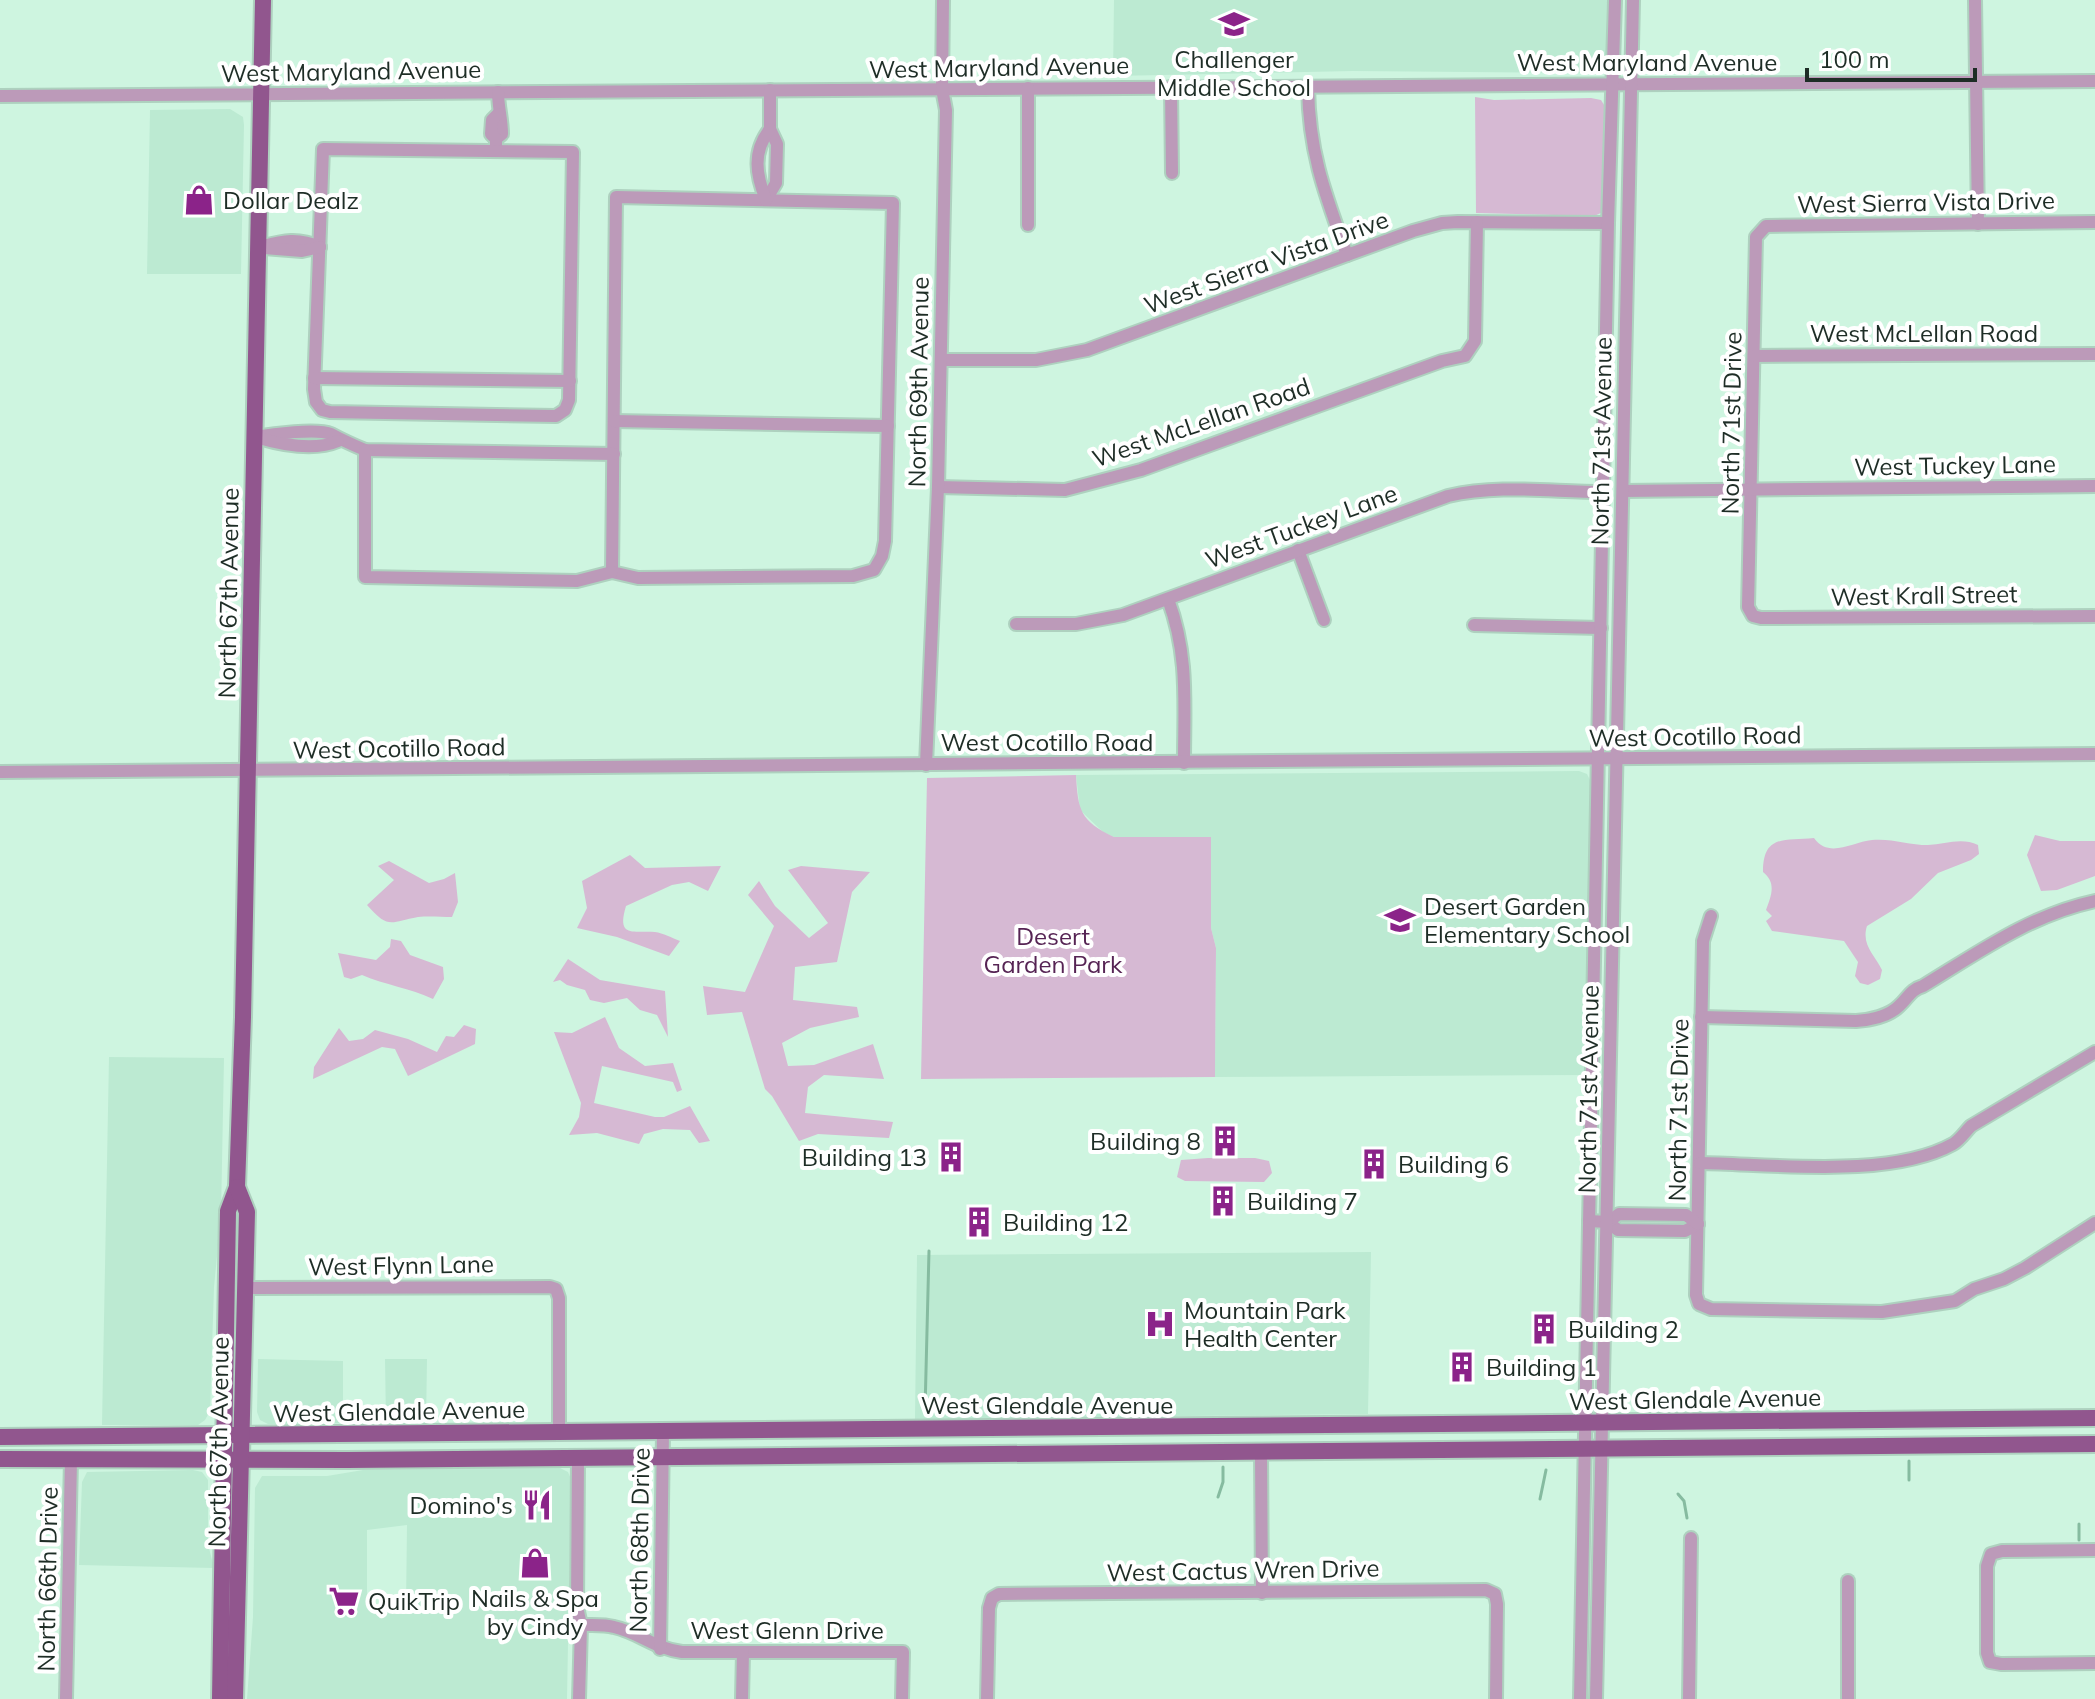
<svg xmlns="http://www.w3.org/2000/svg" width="2095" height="1699" font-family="Mulish,sans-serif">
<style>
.built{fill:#bcead2;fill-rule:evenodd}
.green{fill:#d6b9d3}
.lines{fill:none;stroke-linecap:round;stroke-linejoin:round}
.stream{stroke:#86bba0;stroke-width:3}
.minor-casing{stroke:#aed1bf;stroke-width:16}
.major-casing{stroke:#aed1bf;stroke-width:20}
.minor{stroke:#bc9ab9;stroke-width:12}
.major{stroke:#91568e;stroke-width:16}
.labels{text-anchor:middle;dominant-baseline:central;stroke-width:8;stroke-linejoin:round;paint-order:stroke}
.poi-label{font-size:24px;fill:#1e2d26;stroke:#fff;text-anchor:start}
.street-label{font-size:24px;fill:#1e2d26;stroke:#fff}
.park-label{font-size:24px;fill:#562454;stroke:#fff}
</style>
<rect width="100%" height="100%" fill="#cef5e0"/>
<!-- built -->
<g class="built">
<polygon points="1114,0 1607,0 1606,60 1603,69 1595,73 1353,71 1113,76"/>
<polygon points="230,109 243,117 244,125 241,274 147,274 150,110"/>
<polygon points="1579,771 1587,774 1591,782 1586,1075 1215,1077 1216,948 1211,928 1211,838 1114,837 1103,832 1080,810 1076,775"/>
<polygon points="109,1057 224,1058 221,1215 214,1287 210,1411 205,1420 198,1425 102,1425"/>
<polygon points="1371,1252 1368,1414 915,1419 917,1255"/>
<polygon points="258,1359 343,1361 343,1423 268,1424 260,1420 257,1412"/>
<polygon points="385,1359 427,1359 426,1423 386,1423"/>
<path d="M 558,1467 L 568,1472 L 571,1479 L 567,1699 L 247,1699 L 253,1617 L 255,1488 L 262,1476 L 327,1476 L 363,1470 ZM 407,1525 L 406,1606 L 367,1607 L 367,1530 Z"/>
<polygon points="193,1470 202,1472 208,1480 208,1544 214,1568 79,1565 82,1482 87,1472"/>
</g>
<!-- green -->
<g class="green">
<polygon points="1475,97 1494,100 1591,98 1601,100 1606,108 1603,205 1601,213 1594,216 1476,213"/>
<path d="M 1076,775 C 1078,810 1080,821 1114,837 L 1211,837 L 1211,928 L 1216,948 L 1215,1077 L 921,1079 L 927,778 Z"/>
<polygon points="2035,835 2060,841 2095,841 2095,876 2057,890 2041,891 2027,855"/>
<path d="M 1814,838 C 1829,859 1852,842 1872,840 C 1891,838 1909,845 1928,845 C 1945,844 1962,837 1978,845 L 1979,854 L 1971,860 L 1938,873 L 1911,899 L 1867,926 C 1861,945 1875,955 1882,970 L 1880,979 L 1868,985 L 1860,983 L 1855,976 L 1858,962 L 1844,941 L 1772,931 L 1766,921 L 1772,916 L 1766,910 C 1771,896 1777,883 1763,872 C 1763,834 1785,841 1814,838 Z"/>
<path d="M 630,855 L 645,868 L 721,866 L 708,891 L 689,882 L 672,885 L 626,906 C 616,939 634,930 655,932 C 663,933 672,938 680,941 L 669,956 L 617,937 L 577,928 L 587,908 L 582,881 Z"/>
<path d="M 389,861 L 429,883 L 444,879 L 455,873 L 458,902 L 452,917 C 441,917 429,916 418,917 C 390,922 389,930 367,905 L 394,880 L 378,866 Z"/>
<polygon points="801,866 870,872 852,892 837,962 795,967 793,1000 857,1007 859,1017 810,1028 782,1043 788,1066 814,1065 873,1044 884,1079 824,1075 808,1087 805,1113 893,1122 889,1138 818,1134 799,1141 772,1096 765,1089 742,1012 707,1015 703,986 745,992 774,926 748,895 759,881 775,906 809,938 828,923 788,870"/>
<path d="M 391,939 L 401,941 L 410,955 L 443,967 L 444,979 L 433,999 C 410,988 385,985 362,975 L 351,979 L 344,977 L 338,953 L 376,960 L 390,947 Z"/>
<polygon points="568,959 600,980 665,991 668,1037 657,1015 640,1010 627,998 604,1003 590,1000 585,990 567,985 560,980 553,982"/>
<polygon points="605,1017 619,1048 645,1066 673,1063 682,1090 677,1092 673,1082 602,1066 594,1103 655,1117 664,1117 690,1106 710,1141 699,1143 690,1130 663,1129 644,1134 639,1144 597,1133 569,1135 579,1117 581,1103 554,1032 572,1033"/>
<polygon points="464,1025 476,1029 475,1044 408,1076 395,1049 382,1047 313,1079 314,1067 339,1028 349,1041 363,1039 375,1030 408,1039 437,1052 446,1036 454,1037"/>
<polygon points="1208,1158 1255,1158 1269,1161 1272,1173 1264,1182 1185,1181 1177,1177 1181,1160"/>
</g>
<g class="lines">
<!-- stream -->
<g class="stream">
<polyline points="925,1411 929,1251"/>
<polyline points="1909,1461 1909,1480"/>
<polyline points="1678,1494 1684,1501 1687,1518"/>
<polyline points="1218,1497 1223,1482 1223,1467"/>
<polyline points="1540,1499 1546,1470"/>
<polyline points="2079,1524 2079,1540"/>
</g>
<!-- minor casing -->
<g class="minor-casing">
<g id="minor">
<polyline points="1975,0 1978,224"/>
<polyline points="1171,87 1172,173"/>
<path d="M 1308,87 C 1309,153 1325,194 1347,255"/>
<polyline points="0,96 2095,81"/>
<path d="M 496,139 L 502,134 C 502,119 498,107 498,92"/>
<polyline points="496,147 496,139 491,134 492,120 498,114"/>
<polygon points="323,149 573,152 569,400 565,410 556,416 330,412 322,410 316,402 314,389"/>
<polygon points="616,197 893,203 885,541 882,556 874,570 853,576 638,578 612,572"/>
<polyline points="766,200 776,183 777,144 770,129 770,90"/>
<path d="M 766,200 C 756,175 752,152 770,129"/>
<polyline points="2095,222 1766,226 1756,237 1748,607 1753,616 1761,618 2095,616"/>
<polyline points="1028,225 1028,88"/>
<path d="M 259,247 C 283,241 297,237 320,247"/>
<polyline points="264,248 302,251 320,247"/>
<polyline points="1754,356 2095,354"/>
<polyline points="941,360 1036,360 1087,350 1413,231 1442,223 1458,222 1608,223"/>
<polyline points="314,378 570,381"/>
<polyline points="614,421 888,426"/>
<path d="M 255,437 C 272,434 317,428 331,434 C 342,440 353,445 365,450 L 614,454"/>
<path d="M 259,438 C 283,445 315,451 338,441"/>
<polyline points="365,450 365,577 577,581 612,572"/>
<polyline points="938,487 1065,490 1141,470 1442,361 1465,356 1475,341 1477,222"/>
<polyline points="1623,491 2095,486"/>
<polyline points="1298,550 1324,620"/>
<path d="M 1168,599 C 1189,656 1184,703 1184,763"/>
<path d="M 1016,624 L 1076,624 L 1123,615 L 1448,496 C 1499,484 1551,492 1603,492"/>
<polyline points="1474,625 1601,628"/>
<polyline points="926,765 938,487 946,110 942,89 943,0"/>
<polyline points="0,772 2095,754"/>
<polyline points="1711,916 1703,941 1696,1295 1699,1304 1711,1309 1882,1312 1955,1301 1974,1289 2004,1279 2025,1268 2095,1223"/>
<path d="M 1701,1017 L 1856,1021 C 1870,1020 1889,1016 1899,1006 C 1909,997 1910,990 1923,986 C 1979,952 2030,915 2095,901"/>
<path d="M 1700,1163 C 1772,1164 1890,1179 1953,1144 C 1960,1140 1965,1132 1971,1126 L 2095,1052"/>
<polyline points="1589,1221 1608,1222 1618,1230 1685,1231 1698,1224"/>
<polyline points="1608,1222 1619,1214 1686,1215 1698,1224"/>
<polyline points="246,1288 550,1287 556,1289 559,1298 559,1434"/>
<polyline points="1261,1451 1262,1593"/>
<polyline points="578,1458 577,1607 581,1625 579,1699"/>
<polyline points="2095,1550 2002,1551 1991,1554 1987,1566 1987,1653 1990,1662 2001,1664 2095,1663"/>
<path d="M 581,1625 C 592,1625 604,1624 614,1627 C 640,1633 653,1648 682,1652 L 903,1652 L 902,1699"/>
<polyline points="660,1649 663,1432"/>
<polyline points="66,1699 71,1459"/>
<polyline points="742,1699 743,1652"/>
<polyline points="987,1699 989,1608 992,1598 999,1594 1486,1590 1495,1594 1497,1604 1496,1699"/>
<polyline points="1580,1699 1608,223 1615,0"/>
<polyline points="1596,1699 1633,0"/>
<polyline points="1689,1699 1691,1538"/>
<polyline points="1848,1699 1848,1581"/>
</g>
</g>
<!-- major casing -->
<g class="major-casing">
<g id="major">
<polyline points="0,1437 2095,1418"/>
<polyline points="0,1459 347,1460 2095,1444"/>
<polyline points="220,1699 228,1211 237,1187 243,1017 263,0"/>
<polyline points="235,1699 247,1212 237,1187"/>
</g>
</g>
<!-- minor -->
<use href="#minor" class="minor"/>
<!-- major -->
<use href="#major" class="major"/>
</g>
<!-- icons -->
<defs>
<g id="school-bare" transform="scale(2.4)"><path d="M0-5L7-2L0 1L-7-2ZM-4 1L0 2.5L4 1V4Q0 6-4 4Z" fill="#8b2389" stroke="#fff" stroke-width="2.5" paint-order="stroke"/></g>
<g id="shop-bare" transform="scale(2.4)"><path d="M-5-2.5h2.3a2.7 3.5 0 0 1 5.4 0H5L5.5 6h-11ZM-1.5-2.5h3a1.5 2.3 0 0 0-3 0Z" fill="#8b2389" stroke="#fff" stroke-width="2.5" paint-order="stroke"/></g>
<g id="building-bare" transform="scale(2.4)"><path d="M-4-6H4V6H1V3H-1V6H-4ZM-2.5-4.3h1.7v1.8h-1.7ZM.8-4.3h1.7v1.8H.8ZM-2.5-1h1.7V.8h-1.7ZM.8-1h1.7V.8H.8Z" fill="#8b2389" stroke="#fff" stroke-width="2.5" paint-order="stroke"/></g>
<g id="hospital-bare" transform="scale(2.4)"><path d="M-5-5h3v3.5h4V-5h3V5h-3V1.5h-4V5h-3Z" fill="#8b2389" stroke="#fff" stroke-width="2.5" paint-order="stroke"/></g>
<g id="restaurant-bare" transform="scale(2.4)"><path d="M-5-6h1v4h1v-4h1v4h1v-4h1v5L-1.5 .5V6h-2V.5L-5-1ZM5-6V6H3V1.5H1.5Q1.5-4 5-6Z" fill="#8b2389" stroke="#fff" stroke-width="2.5" paint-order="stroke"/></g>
<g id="supermarket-bare" transform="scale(2.4)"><path d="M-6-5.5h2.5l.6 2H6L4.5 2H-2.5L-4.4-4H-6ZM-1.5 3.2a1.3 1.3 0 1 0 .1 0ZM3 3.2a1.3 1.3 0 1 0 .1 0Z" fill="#8b2389" stroke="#fff" stroke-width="2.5" paint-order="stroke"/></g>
</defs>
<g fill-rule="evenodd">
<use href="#school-bare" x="1234" y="24"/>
<use href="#shop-bare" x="199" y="200"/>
<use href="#school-bare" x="1400" y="920"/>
<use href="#building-bare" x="1225" y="1141"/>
<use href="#building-bare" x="951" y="1157"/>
<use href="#building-bare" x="1374" y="1164"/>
<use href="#building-bare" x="1223" y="1201"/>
<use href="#building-bare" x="979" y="1222"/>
<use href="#hospital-bare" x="1160" y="1324"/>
<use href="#building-bare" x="1544" y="1329"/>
<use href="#building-bare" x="1462" y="1367"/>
<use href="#restaurant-bare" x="537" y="1505"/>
<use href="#shop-bare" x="535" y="1563"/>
<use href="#supermarket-bare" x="344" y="1601"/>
</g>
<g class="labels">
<!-- poi labels -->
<g class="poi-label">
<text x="1234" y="59" text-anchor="middle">Challenger<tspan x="1234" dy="28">Middle School</tspan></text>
<text x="223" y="200">Dollar Dealz</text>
<text x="1424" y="906">Desert Garden<tspan x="1424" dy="28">Elementary School</tspan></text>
<text x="1201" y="1141" text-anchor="end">Building 8</text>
<text x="927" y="1157" text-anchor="end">Building 13</text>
<text x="1398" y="1164">Building 6</text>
<text x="1247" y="1201">Building 7</text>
<text x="1003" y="1222">Building 12</text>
<text x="1184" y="1310">Mountain Park<tspan x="1184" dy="28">Health Center</tspan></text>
<text x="1568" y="1329">Building 2</text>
<text x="1486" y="1367">Building 1</text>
<text x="513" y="1505" text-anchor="end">Domino's</text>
<text x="535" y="1598" text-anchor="middle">Nails &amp; Spa<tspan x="535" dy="28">by Cindy</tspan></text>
<text x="368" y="1601">QuikTrip</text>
</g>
<!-- street labels -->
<g class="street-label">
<text x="1647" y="62">West Maryland Avenue</text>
<text transform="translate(999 67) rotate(-1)">West Maryland Avenue</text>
<text transform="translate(351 71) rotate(-1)">West Maryland Avenue</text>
<text transform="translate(1926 202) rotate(-1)">West Sierra Vista Drive</text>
<text transform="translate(1266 262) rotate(-20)">West Sierra Vista Drive</text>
<text x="1924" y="333">West McLellan Road</text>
<text transform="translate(918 382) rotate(-89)">North 69th Avenue</text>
<text transform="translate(1201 422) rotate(-19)">West McLellan Road</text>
<text transform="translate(1731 423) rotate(-89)">North 71st Drive</text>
<text transform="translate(1601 441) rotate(-89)">North 71st Avenue</text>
<text transform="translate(1955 465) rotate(-1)">West Tuckey Lane</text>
<text transform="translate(1301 526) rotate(-20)">West Tuckey Lane</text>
<text transform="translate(228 593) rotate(-89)">North 67th Avenue</text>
<text transform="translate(1924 595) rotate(-1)">West Krall Street</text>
<text transform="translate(1695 736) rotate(-1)">West Ocotillo Road</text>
<text x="1047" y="742">West Ocotillo Road</text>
<text transform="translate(399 748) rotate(-1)">West Ocotillo Road</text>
<text transform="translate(1588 1089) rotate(-89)">North 71st Avenue</text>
<text transform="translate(1678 1110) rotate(-89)">North 71st Drive</text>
<text transform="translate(401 1265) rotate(-1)">West Flynn Lane</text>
<text transform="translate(1695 1399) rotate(-1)">West Glendale Avenue</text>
<text x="1047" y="1405">West Glendale Avenue</text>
<text transform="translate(399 1411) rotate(-1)">West Glendale Avenue</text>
<text transform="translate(218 1442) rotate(-89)">North 67th Avenue</text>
<text transform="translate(639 1540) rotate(-89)">North 68th Drive</text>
<text transform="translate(1243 1570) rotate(-1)">West Cactus Wren Drive</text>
<text transform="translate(47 1579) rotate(-89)">North 66th Drive</text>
<text x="787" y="1630">West Glenn Drive</text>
</g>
<!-- park labels -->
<g class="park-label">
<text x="1053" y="936">Desert<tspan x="1053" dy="28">Garden Park</tspan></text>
</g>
</g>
<!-- scale -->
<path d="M1807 68v12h168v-12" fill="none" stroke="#1e2d26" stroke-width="4"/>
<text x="1819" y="68" font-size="24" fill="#1e2d26" stroke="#ffffff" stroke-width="6" paint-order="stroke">100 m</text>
</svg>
